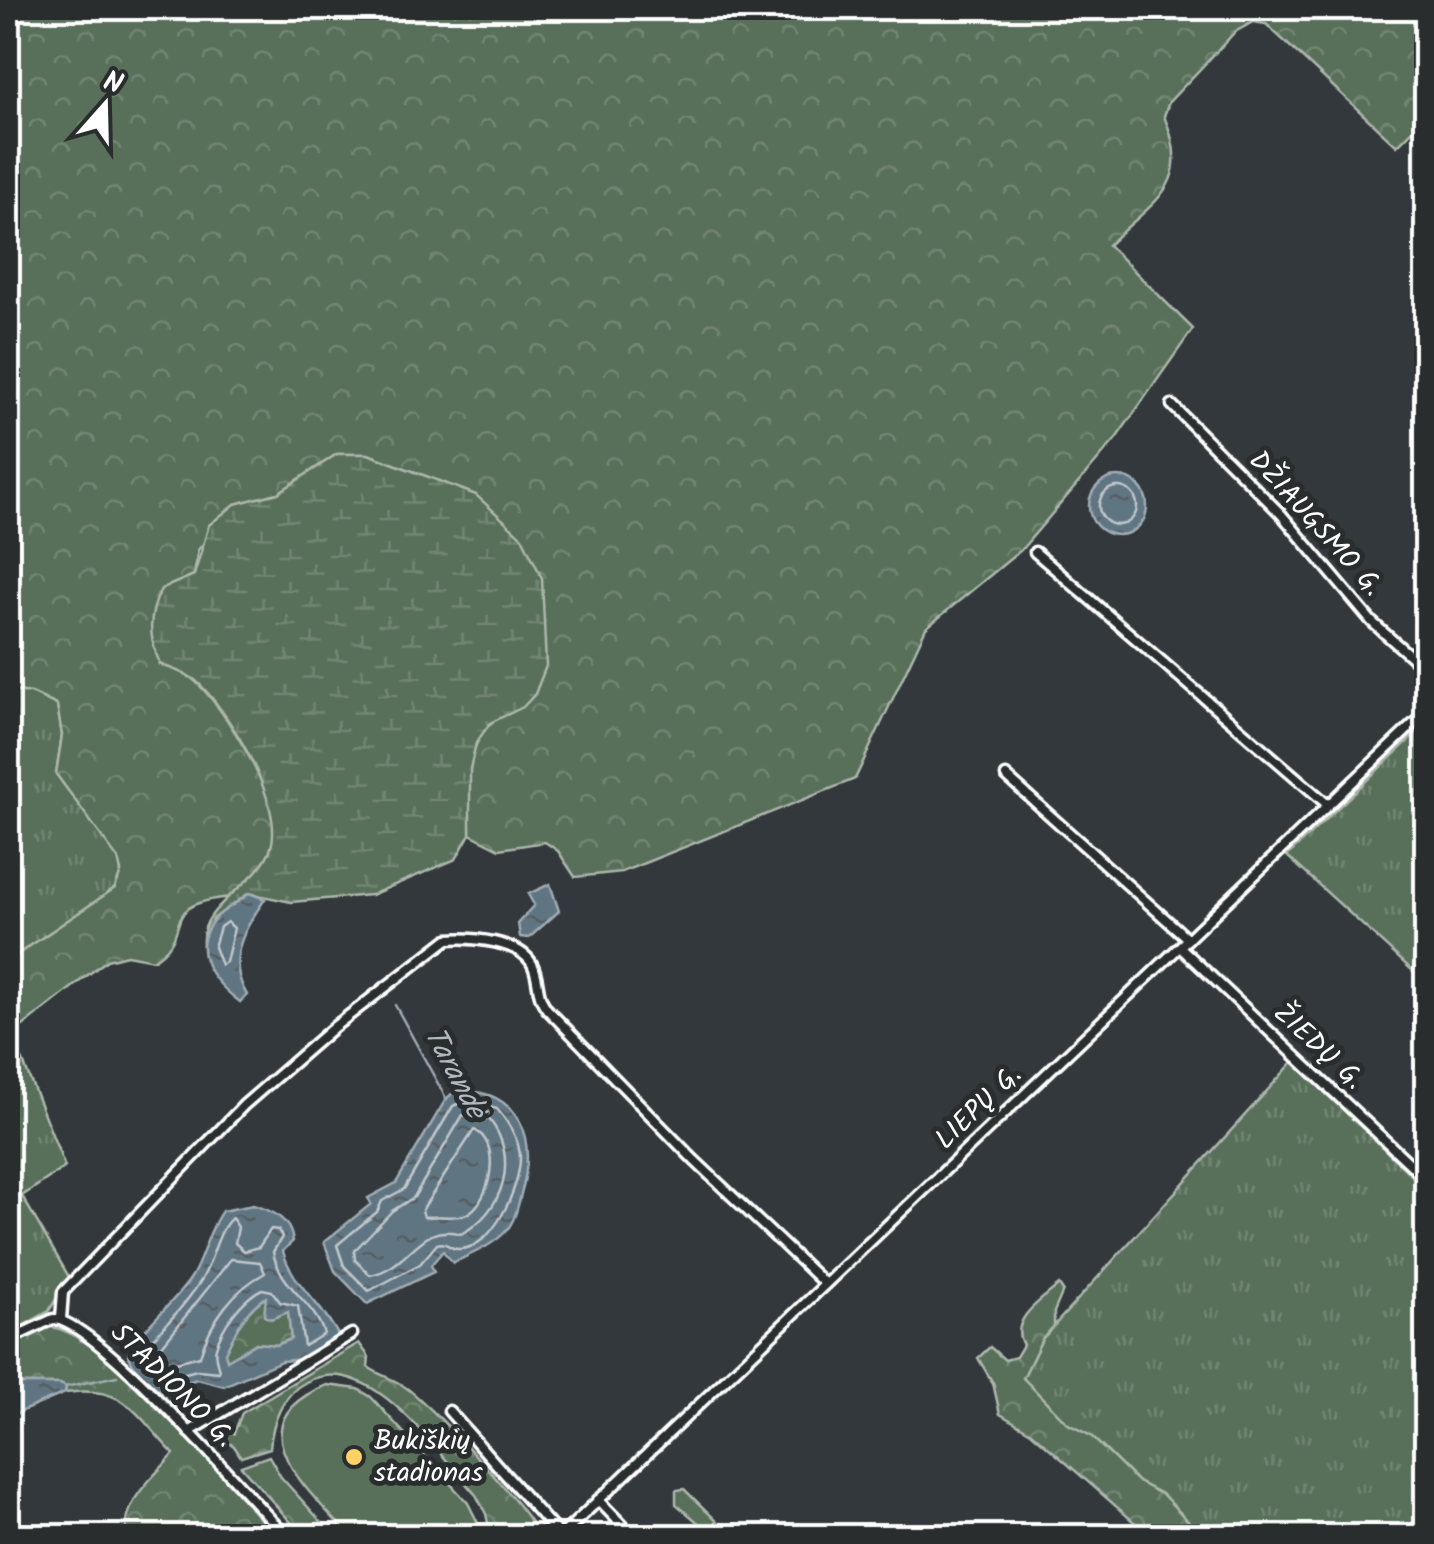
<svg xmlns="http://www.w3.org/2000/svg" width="1434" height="1544" font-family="Kalam,sans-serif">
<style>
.grass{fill:url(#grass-tufts);stroke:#acb7ac;stroke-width:2.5}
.forest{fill:url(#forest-crowns);stroke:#acb7ac;stroke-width:2.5}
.wetland{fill:url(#wetland-marsh);stroke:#acb7ac;stroke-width:2.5}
.garden{fill:#596f5a;stroke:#acb7ac;stroke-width:2.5}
.water{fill:url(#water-ripples);stroke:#a0acb4;stroke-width:2.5;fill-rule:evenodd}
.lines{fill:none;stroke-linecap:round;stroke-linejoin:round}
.shore{stroke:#c0c7cd;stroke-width:2.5}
.stream{stroke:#a0acb4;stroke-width:2.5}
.minor-casing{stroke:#fff;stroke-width:15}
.minor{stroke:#2a2d2e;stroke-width:8}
.poi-dot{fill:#ffd166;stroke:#2a2d2e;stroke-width:4}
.labels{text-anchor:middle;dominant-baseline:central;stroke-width:10;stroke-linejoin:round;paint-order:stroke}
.street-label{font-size:28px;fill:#fff;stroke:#2a2d2e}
.poi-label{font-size:28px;fill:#fff;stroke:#2a2d2e;text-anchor:start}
.water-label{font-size:30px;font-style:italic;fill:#b0bac0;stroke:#2a2d2e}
</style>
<defs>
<pattern id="grass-tufts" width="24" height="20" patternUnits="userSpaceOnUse" patternTransform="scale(2.5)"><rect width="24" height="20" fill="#596f5a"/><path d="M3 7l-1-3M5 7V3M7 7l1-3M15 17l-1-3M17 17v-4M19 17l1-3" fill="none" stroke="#728573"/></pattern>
<pattern id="forest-crowns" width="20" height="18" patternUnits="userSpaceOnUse" patternTransform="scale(2.5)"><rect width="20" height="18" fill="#596f5a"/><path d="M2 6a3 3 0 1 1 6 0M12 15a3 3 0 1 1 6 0" fill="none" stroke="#728573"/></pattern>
<pattern id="wetland-marsh" width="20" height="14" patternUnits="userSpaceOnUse" patternTransform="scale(2.5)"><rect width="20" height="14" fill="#596f5a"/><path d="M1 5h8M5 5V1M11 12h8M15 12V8" fill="none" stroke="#728573"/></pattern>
<pattern id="water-ripples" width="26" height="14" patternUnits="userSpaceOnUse" patternTransform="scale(2.5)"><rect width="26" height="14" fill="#617482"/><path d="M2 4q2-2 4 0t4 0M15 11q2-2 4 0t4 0" fill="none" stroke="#555e64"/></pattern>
</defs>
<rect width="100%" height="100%" fill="#33383c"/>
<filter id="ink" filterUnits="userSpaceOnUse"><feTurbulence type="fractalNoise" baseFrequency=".01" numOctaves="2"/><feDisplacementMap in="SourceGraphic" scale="20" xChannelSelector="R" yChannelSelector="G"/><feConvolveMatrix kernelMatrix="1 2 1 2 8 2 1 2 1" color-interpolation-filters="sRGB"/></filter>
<g filter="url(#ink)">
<!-- grass -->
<g class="grass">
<polygon points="8,690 32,693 57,705 62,735 56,774 119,859 121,872 115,888 8,961"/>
<polygon points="1426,724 1426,983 1287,856"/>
<polygon points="8,1024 65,1167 22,1196 69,1277 49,1311 8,1334"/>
<polygon points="1293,1062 1426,1189 1426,1536 1209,1536 1190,1523 1163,1495 1138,1482 1091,1436 1068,1424 1023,1378 1042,1339"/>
</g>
<!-- forest -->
<g class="forest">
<path d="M 8,8 L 1426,8 L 1426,117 L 1397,146 L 1266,24 L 1253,22 L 1235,32 L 1169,102 L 1164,116 C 1194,186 1155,199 1108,245 L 1193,329 L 1115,440 L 1021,550 L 926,628 L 855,779 L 622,872 L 575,877 L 558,851 L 545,842 L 500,849 L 470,834 C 470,799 462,752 489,725 C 502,712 521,709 535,694 L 476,495 L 368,454 L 337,454 L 278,493 L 235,504 L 198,550 L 194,575 L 161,589 L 160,664 C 171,669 186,673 195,681 C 226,709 281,799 273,841 C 270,862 246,881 232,897 C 153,904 198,931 153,960 L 127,955 L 107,960 L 14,1033 L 8,1024 L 8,961 L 115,888 L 121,872 L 118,859 L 56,774 L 62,735 L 57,705 L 32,693 L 8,690 Z"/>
<path d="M 1059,1285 L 1063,1291 L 1054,1312 L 1054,1326 L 1042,1339 L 1023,1378 L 1068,1424 L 1091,1436 L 1138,1482 L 1163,1495 L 1190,1523 L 1209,1536 L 1150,1536 L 1031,1432 L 1000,1414 L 993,1383 L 978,1358 L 990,1347 L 1005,1360 L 1016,1357 L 1023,1345 C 1008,1320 1041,1300 1059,1285 Z"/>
<path d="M 267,1297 L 268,1307 L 280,1314 L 288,1312 L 291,1339 L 276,1345 L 257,1343 L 228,1361 L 224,1353 C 235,1332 246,1308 267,1297 Z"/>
<path d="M 48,1327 C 102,1327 235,1492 275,1536 L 125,1536 C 126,1497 150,1481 174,1454 C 135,1414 126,1384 65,1393 L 66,1387 L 60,1384 L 8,1384 L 8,1348 Z"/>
<path d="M 359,1343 L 369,1357 L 368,1367 C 379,1375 391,1378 402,1385 C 424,1397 535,1515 538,1536 L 491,1536 L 486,1514 L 476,1495 C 438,1454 370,1348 306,1382 C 282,1394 272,1423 270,1448 L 241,1457 L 234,1446 L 213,1433 L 214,1426 L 223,1423 L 234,1433 L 242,1413 Z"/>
<polygon points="269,1456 281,1477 334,1536 303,1536 241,1466"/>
<polygon points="684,1489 732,1536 714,1536 676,1504 676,1490"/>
</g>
<!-- wetland -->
<path class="wetland" d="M 337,454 L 368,454 L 476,495 L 522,537 L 542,578 L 546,666 L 535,694 L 523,707 L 490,723 L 476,743 L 470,769 L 470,834 L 456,859 L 371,895 L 291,902 L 249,893 L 213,919 L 203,946 C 198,904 256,887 270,850 C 287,807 228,709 195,680 C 186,673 171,669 160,664 C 148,636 148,617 161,589 L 194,575 L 209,525 L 235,504 L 278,493 Z"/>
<!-- garden -->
<path class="garden" d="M 327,1385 L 358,1389 L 371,1397 L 468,1503 L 477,1521 L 477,1536 L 350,1536 C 310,1492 229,1424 327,1385 Z"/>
<!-- water -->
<g class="water">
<circle cx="1118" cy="506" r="29"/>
<polygon points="550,884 559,911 529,938 520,937 518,923 534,905 528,894"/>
<path d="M 249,893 L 265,899 C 243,930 226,960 247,995 L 240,1002 C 215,983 189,954 212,922 C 220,910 238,904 249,893 Z"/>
<path d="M 455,1091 C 521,1088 537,1139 521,1194 C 518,1206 515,1220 507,1230 C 493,1246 471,1254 453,1263 L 443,1251 L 431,1265 L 434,1272 L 367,1304 L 335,1271 L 324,1242 L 371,1204 L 368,1198 L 396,1183 L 446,1099 Z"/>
<path d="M 253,1205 C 273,1211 290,1219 293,1241 L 283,1251 C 291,1283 323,1305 338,1335 L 325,1349 L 305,1359 L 281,1361 L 224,1386 L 197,1379 L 160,1391 L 137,1371 L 128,1355 C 138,1331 177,1301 192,1276 C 204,1256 208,1230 222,1211 ZM 266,1297 L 264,1316 L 271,1319 L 288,1312 L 291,1339 L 276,1345 L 256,1343 L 227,1360 L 225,1353 C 235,1332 246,1308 266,1297 Z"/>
<polygon points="60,1384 66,1387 65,1393 8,1417 8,1384"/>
</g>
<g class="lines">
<!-- shore -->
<g class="shore">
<circle cx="1118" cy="506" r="19"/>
<polygon points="227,922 234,928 226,962 221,965 214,947 220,927"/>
<path d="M 465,1101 L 497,1109 C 508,1122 520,1140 520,1158 C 520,1186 493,1251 458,1249 C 449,1249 448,1241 437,1244 L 420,1264 L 369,1291 L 344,1266 L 337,1245 L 377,1212 L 382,1201 L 404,1189 L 453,1106 Z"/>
<path d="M 463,1115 L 489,1119 C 520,1157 504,1212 461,1234 C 418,1221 411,1268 370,1275 L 355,1260 L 354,1251 L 392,1211 L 414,1197 Z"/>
<path d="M 474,1130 C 502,1142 491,1198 470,1212 C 459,1220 438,1215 424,1217 L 422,1210 Z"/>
<path d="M 232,1218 L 238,1227 L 235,1243 L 244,1251 L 259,1247 L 271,1229 L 278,1230 L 282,1237 L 273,1252 C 280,1288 315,1302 324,1334 L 304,1346 L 298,1306 L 280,1302 L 272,1291 L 262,1289 C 243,1298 221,1327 216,1348 C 213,1356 219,1365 219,1372 L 197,1370 L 162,1379 L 145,1364 L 142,1349 C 163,1329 184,1306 200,1282 C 213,1264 216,1231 232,1218 Z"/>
<path d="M 231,1259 L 260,1262 L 265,1273 C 233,1290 211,1320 200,1356 L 164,1365 L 157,1352 Z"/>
</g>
<!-- stream -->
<g class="stream">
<polyline points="395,1005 447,1100"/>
<polyline points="65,1387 117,1376"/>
</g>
<!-- minor casing -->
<g class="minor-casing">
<g id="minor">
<polyline points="1172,405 1281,514 1372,622 1426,670"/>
<polyline points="1035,552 1328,805"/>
<polyline points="1006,776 1188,939"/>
<polyline points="1180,947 1426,1179"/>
<path d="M 61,1319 L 63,1292 L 244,1105 L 334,1027 L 448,939 C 471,937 520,941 532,964 C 540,979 535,994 547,1009 L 694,1160 L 825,1284"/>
<path d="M 8,1340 L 53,1319 C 95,1319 250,1498 286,1536"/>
<polyline points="449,1411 560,1536"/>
<polyline points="189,1432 352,1334"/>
<polyline points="598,1500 633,1536"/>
<polyline points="561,1536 1426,712"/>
</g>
</g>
<!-- minor -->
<use href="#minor" class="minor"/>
</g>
</g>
<!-- markers -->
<circle class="poi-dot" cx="354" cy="1457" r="10"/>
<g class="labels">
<!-- street labels -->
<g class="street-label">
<text transform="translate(1315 524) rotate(48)">DŽIAUGSMO G.</text>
<text transform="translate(1318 1047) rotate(43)">ŽIEDŲ G.</text>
<text transform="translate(979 1108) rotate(-44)">LIEPŲ G.</text>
<text transform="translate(172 1386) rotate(45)">STADIONO G.</text>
</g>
<!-- poi labels -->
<g class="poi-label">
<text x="374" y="1441">Bukiškių<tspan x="374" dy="32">stadionas</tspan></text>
</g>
<!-- water labels -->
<g class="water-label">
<text transform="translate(454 1073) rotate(62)">Tarandė</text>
</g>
</g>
<!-- margin -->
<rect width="1434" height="1544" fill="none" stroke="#2a2d2e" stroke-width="40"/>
<rect x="20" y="20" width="1394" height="1504" fill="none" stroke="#fff" stroke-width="4" filter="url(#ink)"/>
<!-- north arrow -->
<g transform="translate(105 105) rotate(20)" stroke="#2a2d2e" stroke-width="8" paint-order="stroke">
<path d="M0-8L18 38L0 25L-18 38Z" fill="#ffffff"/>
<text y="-15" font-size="28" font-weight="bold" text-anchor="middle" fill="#ffffff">N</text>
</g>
</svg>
